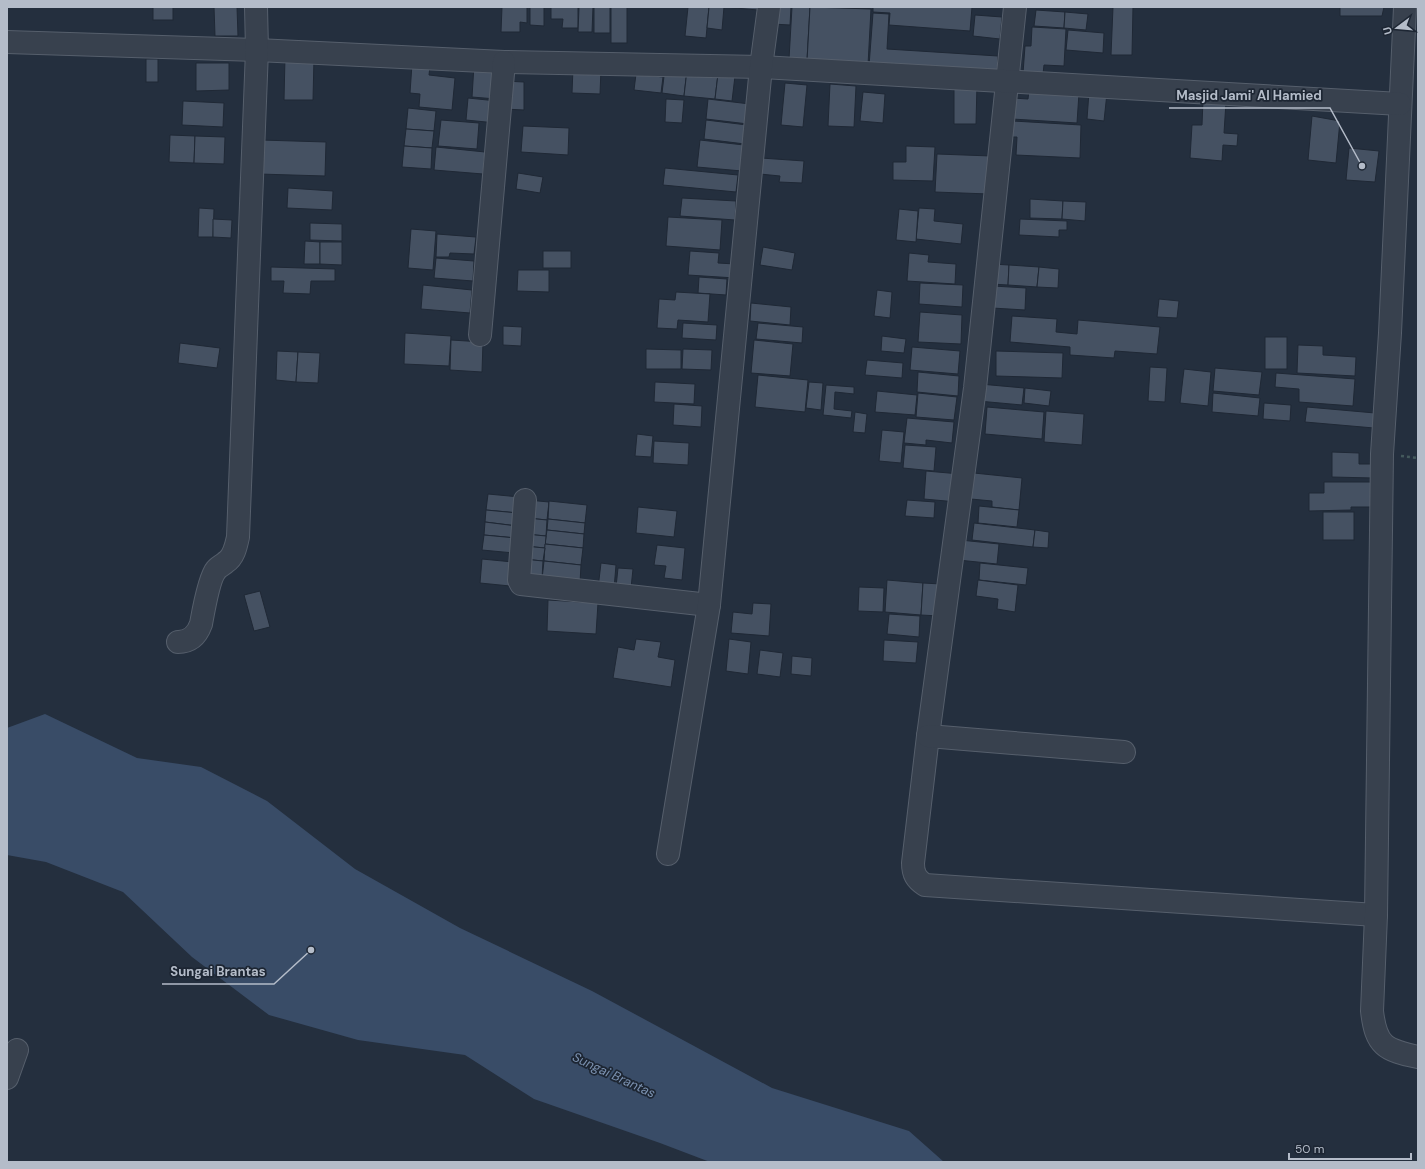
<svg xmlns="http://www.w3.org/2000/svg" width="1425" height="1169" font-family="'DM Sans',sans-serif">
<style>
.water{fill:#394c67}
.building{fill:#455162;stroke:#1f2835}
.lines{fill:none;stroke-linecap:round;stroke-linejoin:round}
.minor-casing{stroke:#565f6c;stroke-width:24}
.path{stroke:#44595c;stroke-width:2.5;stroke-dasharray:3 3;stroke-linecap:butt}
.minor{stroke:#38414e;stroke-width:22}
.labels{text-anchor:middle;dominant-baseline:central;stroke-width:3.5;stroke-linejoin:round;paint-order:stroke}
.water-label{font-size:13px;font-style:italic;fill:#7c92b1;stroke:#1d2633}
.leader{fill:none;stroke:#b4bcc9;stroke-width:1.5}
.callout-dot{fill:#b4bcc9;stroke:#1d2633;stroke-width:1.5}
.callout-label{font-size:13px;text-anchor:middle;font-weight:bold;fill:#b4bcc9;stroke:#1d2633;stroke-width:3.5;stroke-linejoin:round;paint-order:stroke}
</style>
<rect width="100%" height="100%" fill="#242f3e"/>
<!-- water -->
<polygon class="water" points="45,714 137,758 201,767 267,801 355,869 460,928 592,991 772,1088 909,1131 944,1162 710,1162 660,1143 534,1099 465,1055 358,1040 269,1015 192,957 123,892 46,862 7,855 7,728"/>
<!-- building -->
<g class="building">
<rect x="153" y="7" width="20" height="13"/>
<polygon points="214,7 237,7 238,36 215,36"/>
<polygon points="502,7 527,7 527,23 520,22 520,32 501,32"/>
<polygon points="530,7 544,7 544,26 530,25"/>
<polygon points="551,7 578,7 578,28 562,28 563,19 551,19"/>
<polygon points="579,7 593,7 592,32 578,32"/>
<rect x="594" y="7" width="16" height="26"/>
<rect x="611" y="7" width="16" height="36"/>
<polygon points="688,7 709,7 706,38 685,36"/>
<polygon points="709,7 724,7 722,30 707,28"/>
<polygon points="724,7 758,7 758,10"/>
<polygon points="773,7 791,7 790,25 772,24"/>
<polygon points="792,7 810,7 807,60 789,59"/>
<polygon points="810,7 871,9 868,65 807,61"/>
<polygon points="873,7 972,7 970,31 889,25 890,13 873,12"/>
<polygon points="1113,7 1133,7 1132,55 1111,55"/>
<polygon points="1340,7 1384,7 1382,16 1340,16"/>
<polygon points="1036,10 1065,12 1064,28 1034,26"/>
<polygon points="1065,12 1088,14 1086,30 1064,28"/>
<polygon points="873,13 889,14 887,49 998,56 997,75 869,66"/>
<polygon points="975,15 1002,17 1000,39 973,36"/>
<polygon points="1032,27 1066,29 1064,66 1044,65 1043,74 1023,73 1025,46 1031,46"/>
<polygon points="1068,30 1104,33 1103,53 1066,50"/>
<polygon points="285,57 314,58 313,100 284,100"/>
<rect x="146" y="59" width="12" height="23"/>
<polygon points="196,63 229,63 229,90 196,91"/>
<polygon points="412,64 430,66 429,75 455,78 452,110 419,107 420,94 410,93"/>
<polygon points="474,65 499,67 496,99 472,97"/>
<polygon points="573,68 601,69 600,94 572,93"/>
<polygon points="665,68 687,70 684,96 662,93"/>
<polygon points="687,70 718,74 715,99 684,96"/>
<polygon points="636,74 663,77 661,93 634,90"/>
<polygon points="718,74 735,76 732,101 715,99"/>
<polygon points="504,81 524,82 524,110 504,109"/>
<polygon points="785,83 807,85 803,127 781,125"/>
<polygon points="830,84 856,86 854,127 828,126"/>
<polygon points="954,84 977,84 976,124 954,124"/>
<polygon points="1029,90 1079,93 1077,123 1012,119 1013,98 1028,99"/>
<polygon points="863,92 885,94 883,123 860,121"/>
<polygon points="1089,92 1107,93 1104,121 1087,119"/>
<polygon points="468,98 497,101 496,123 466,120"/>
<polygon points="666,99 684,100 682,123 665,122"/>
<polygon points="708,99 750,104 748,124 706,119"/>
<polygon points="1203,100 1226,102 1224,133 1238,134 1237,146 1223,145 1222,161 1190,158 1192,125 1202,125"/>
<polygon points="183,101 224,103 223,127 182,125"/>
<polygon points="408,108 436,111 434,131 406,129"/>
<polygon points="1312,116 1340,121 1336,163 1308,160"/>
<polygon points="441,120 479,123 477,149 438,146"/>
<polygon points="706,120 747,125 745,144 704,139"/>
<polygon points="1013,121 1081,125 1080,158 1016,155 1017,137 1012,137"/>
<polygon points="523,126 569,128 568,155 521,152"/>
<polygon points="406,129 434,131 432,148 404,146"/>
<polygon points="170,135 195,136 194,163 169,162"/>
<polygon points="195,136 225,137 224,164 194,163"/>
<polygon points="261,140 326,142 325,176 259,174"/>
<polygon points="700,140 744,145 742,171 697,167"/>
<polygon points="404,146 432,148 431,169 402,167"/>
<polygon points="906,146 935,147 933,181 893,180 893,162 906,162"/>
<polygon points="436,147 485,152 483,174 434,170"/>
<polygon points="1349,148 1379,151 1375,182 1346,180"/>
<polygon points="937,154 991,156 989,194 935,192"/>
<polygon points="761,158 804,161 802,183 779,182 780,176 760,174"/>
<polygon points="665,168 738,175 736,192 663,185"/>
<polygon points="518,173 543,177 540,193 516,189"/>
<polygon points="288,188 333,191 332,210 287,208"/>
<polygon points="682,198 736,201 735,220 680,216"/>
<polygon points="1030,199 1063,201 1062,219 1030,218"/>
<polygon points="1063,201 1086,202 1085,221 1062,219"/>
<polygon points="199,208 214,209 213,237 198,237"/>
<polygon points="919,208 935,209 934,221 963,224 961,244 916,239"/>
<polygon points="899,209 918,211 916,242 896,240"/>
<polygon points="668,217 722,220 720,250 666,246"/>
<polygon points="213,219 232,220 231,238 213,237"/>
<polygon points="1020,219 1067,221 1067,230 1059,230 1059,237 1019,235"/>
<polygon points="310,223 342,224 342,241 310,240"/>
<polygon points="411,229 436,231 433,270 408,268"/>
<polygon points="437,234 476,237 474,254 450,253 449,257 436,257"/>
<polygon points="305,241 320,242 320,264 304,264"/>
<polygon points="320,242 342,242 342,265 320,264"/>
<polygon points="763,247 795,253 792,270 760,265"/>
<rect x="543" y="251" width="28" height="17"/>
<polygon points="690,251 719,253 718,263 735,264 735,278 688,275"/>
<polygon points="909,253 929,255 928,262 956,264 955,284 907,281"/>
<polygon points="436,258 474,261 473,281 434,278"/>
<polygon points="992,264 1009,265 1008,285 991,284"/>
<polygon points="1009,265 1039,267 1037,287 1008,285"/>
<polygon points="271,267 335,269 335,281 311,281 310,294 283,293 284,281 271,281"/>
<polygon points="1039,267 1059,269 1058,288 1037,287"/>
<polygon points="518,270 549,270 549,292 517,291"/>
<polygon points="699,277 727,279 726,295 698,293"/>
<polygon points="920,283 963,285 962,307 919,304"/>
<polygon points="423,285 472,290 470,313 421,309"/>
<polygon points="993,286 1026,288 1025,310 992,308"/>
<polygon points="877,290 892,292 890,318 874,316"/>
<polygon points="676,292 710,294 708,322 678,320 677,329 657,328 659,299 675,300"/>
<polygon points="1159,299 1179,301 1177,318 1157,317"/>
<polygon points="751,303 791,307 790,325 750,321"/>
<polygon points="920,312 962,315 961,344 918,342"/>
<polygon points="1012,316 1057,319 1056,332 1077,334 1078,320 1160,327 1157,354 1115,351 1114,358 1070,355 1070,347 1010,342"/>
<polygon points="683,323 717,325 716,340 682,338"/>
<polygon points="758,323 803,327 802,343 756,339"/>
<polygon points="503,326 522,327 521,346 503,345"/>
<polygon points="405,333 451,336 449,366 404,364"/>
<polygon points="882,336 906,339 904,353 881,351"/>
<rect x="1265" y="337" width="22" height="32"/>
<polygon points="451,340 483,342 482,372 450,370"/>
<polygon points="754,340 793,344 790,376 751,373"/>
<polygon points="180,343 220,348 217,368 178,363"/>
<polygon points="1298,345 1323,346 1323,355 1356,357 1355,376 1297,373"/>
<polygon points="912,347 960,351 958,374 910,370"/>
<polygon points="646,349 681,350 681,369 646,369"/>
<polygon points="683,349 712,350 711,370 682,369"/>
<polygon points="277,351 298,352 296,382 276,380"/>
<polygon points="996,351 1063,353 1062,378 996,376"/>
<polygon points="298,352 320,353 318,383 296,382"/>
<polygon points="867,360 903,363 902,378 865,375"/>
<polygon points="1150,367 1167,368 1165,402 1148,401"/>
<polygon points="1215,368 1262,372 1259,395 1213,391"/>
<polygon points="1184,369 1211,372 1208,406 1180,403"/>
<polygon points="918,372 959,376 958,396 917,392"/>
<polygon points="1276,373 1355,379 1353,406 1299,402 1299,389 1275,387"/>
<polygon points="758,375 808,380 805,412 755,407"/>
<polygon points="655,382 695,384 694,404 654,402"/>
<polygon points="809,382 823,383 821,410 806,408"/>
<polygon points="980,384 1024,388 1022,405 978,401"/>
<polygon points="826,385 854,387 854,394 835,392 834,409 852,411 851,418 823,415"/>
<polygon points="1025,388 1051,391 1049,406 1024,403"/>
<polygon points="877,391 917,395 915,415 875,412"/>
<polygon points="918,393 957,397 954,420 916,417"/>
<polygon points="1213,393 1260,398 1258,416 1212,412"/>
<polygon points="1264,403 1291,405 1290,421 1263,419"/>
<polygon points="674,404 702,406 701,427 673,425"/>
<polygon points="987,407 1044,412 1042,439 985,434"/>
<polygon points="1307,407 1375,413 1374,428 1305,422"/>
<polygon points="1046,411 1084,414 1082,445 1044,442"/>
<polygon points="855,412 867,414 865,433 853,432"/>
<polygon points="907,418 954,422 952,443 926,440 926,445 904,443"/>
<polygon points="882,430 904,432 901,463 879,461"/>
<polygon points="637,434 653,436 651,457 635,456"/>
<polygon points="654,441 689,443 688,465 653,463"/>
<polygon points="905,445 936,447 934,471 903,468"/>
<polygon points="1332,452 1359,453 1359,464 1373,464 1373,478 1332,477"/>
<polygon points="926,471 960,474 957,502 924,499"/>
<polygon points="974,473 1022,478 1019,510 992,507 992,501 971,499"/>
<polygon points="1324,482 1377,482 1377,507 1351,507 1351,510 1309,511 1309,493 1324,493"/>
<polygon points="488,494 520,497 518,513 486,510"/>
<polygon points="528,500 549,502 547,520 527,518"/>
<polygon points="907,500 935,502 934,518 905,516"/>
<polygon points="549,501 587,505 585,523 548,519"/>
<polygon points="979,506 1019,510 1017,527 978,523"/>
<polygon points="638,507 677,511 674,537 636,533"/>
<polygon points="486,510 518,513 517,526 485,522"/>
<rect x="1323" y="512" width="31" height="28"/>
<polygon points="527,518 547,520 546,536 525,534"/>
<polygon points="548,519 585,523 584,534 547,530"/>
<polygon points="485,522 517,526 516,538 484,535"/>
<polygon points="974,523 1035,530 1033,547 972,540"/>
<polygon points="547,530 584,534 583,548 545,544"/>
<polygon points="1035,530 1049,532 1048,548 1033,547"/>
<polygon points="525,534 546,536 545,548 524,546"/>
<polygon points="484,535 516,538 514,553 482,550"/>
<polygon points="960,540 999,544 997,564 958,560"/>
<polygon points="545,544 583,548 581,565 544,561"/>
<polygon points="657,545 685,548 682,580 664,578 666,566 654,565"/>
<polygon points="524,546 545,548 543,561 523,559"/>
<polygon points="482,559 513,562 510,586 480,583"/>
<polygon points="523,559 543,561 542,579 521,577"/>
<polygon points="544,561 581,565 580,583 542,579"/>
<polygon points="601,563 616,565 614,589 598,588"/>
<polygon points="980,563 1028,568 1026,585 979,580"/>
<polygon points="618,568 633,569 631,588 616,587"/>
<polygon points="887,580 923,583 921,615 885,612"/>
<polygon points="978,580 1018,585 1015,612 997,609 998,599 976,596"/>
<polygon points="923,583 941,584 939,616 921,615"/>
<polygon points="859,587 884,588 883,612 858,611"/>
<polygon points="260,591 270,627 254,631 244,595"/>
<polygon points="548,600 598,603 596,634 547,631"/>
<polygon points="753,603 771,604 769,636 731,633 733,612 752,614"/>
<polygon points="889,614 920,616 919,637 887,634"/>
<polygon points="636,639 661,642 658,657 675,660 671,687 613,678 618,647 634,650"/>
<polygon points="729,639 751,642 748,674 726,671"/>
<polygon points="884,640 918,642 916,663 883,661"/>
<polygon points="760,650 783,653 780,677 757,674"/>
<polygon points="792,656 812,658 811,676 791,674"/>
</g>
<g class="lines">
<!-- minor casing -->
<g class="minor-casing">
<g id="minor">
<path d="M 1015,7 L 975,388 L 928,736 L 913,863 C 913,874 916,879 925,885 L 1376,915"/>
<path d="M 1405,7 L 1390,333 L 1382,454 L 1376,915 L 1372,1011 C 1376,1046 1385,1050 1418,1057"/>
<polyline points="7,42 257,50 504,62 761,67 1400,104"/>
<polyline points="480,335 504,62"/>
<polyline points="525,500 519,580 521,584 709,605"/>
<path d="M 178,642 C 190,642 197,635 201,624 C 203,613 209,578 216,570 C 218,567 223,565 226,562 C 234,557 236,546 238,537 L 257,50 L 256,7"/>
<polyline points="928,736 1124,752"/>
<polyline points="668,854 709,605 761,67 769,7"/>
<polyline points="7,1078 17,1050"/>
</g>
</g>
<!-- path -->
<polyline class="path" points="1401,456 1418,458"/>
<!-- minor -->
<use href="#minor" class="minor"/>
</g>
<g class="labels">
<!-- water labels -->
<g class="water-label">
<text transform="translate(614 1075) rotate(25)">Sungai Brantas</text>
</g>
</g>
<!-- callouts -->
<path class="leader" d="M1362 166L1330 108H1169M311 950L274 984H162"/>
<g class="callout-dot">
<circle cx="1362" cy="166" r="4"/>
<circle cx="311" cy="950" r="4"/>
</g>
<g class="callout-label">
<text x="1249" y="100">Masjid Jami' Al Hamied</text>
<text x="218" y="976">Sungai Brantas</text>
</g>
<!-- border -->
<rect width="1425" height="1169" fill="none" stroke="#b4bcc9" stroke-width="16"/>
<!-- north arrow -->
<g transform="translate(1397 28) rotate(254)" stroke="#1d2633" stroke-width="3" paint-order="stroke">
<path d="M0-3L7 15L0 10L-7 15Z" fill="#b4bcc9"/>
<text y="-6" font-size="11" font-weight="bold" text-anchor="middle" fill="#b4bcc9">U</text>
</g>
<!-- scale -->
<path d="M1289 1153v6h122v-6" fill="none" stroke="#b4bcc9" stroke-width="2"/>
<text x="1295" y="1153" font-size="12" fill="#b4bcc9" stroke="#1d2633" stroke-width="3" paint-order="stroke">50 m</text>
</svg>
